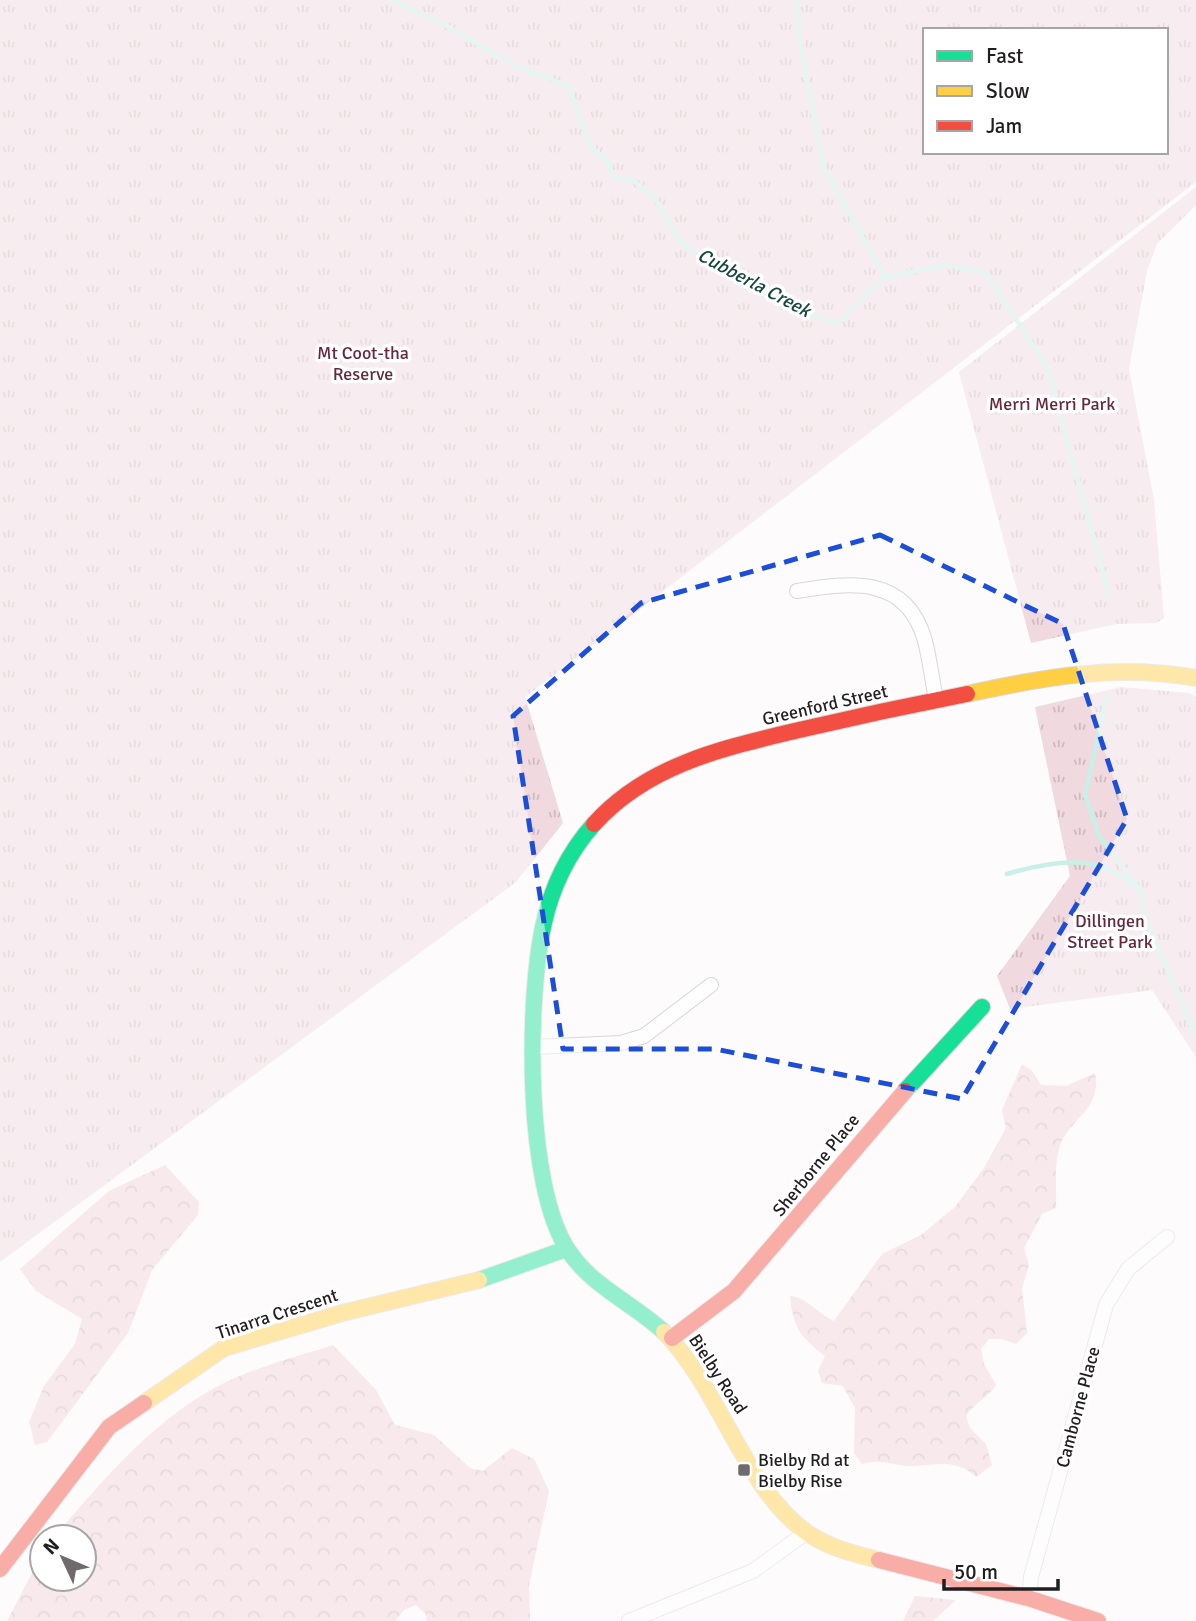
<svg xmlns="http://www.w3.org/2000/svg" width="1196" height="1621" font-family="Signika,sans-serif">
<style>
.forest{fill:url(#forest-crowns)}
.park{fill:url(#park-tufts);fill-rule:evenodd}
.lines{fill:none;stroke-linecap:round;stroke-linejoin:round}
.stream{stroke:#c8f0e6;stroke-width:4.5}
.street-casing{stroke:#d9d6d7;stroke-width:16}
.fast-casing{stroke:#d9d6d7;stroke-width:18}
.slow-casing{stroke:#d9d6d7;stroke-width:18}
.jam-casing{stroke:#d9d6d7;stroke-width:18}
.street{stroke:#fffeff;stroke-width:14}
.fast{stroke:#16e098;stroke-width:16}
.slow{stroke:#ffcf43;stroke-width:16}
.jam{stroke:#f24e42;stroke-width:16}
.marked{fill:none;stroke:#1d4ed8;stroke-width:5;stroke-dasharray:14 9;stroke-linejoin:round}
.poi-dot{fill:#6f6b6c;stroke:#fff;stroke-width:2.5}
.labels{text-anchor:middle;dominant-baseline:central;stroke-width:7;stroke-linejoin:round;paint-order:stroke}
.park-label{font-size:18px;fill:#66283d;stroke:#fff}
.street-label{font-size:18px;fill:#221e1f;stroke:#fff}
.poi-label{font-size:18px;fill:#221e1f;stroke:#fff;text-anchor:start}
.water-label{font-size:19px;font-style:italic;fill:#16473e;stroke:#fff}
</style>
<defs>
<pattern id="forest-crowns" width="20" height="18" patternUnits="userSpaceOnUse" patternTransform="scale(1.75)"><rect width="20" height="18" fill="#efd2d9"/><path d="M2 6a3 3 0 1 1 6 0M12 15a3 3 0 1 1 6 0" fill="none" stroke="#cdb4ba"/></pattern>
<pattern id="park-tufts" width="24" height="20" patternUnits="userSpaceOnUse" patternTransform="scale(1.75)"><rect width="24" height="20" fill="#f0d9df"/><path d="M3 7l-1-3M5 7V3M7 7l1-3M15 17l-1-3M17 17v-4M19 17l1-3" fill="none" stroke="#cebabf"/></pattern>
</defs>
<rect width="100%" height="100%" fill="#fdfbfc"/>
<!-- forest -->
<g class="forest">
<path d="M 1022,1064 L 1032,1071 L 1041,1085 L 1066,1086 L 1095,1073 C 1103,1112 1064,1120 1058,1153 C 1054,1170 1057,1191 1056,1208 L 1042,1214 L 1024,1248 L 1029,1265 L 1022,1288 L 1027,1333 L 1016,1344 L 1002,1339 L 989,1339 L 981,1349 L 984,1364 L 996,1385 C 988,1398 975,1402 966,1416 L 970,1428 L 986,1444 L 992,1465 L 976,1477 C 956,1458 937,1465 912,1466 C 891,1466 883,1458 862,1464 L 854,1453 L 855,1408 L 843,1386 L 822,1383 L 818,1371 L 825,1356 C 800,1337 793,1327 790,1296 C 808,1298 818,1314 834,1321 L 882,1254 L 921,1235 L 955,1207 L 984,1168 L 1006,1128 L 1002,1110 Z"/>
<polygon points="165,1165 199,1202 198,1215 152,1270 128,1333 47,1442 35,1445 29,1422 44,1386 75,1344 82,1319 36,1291 20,1269 109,1191"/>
<path d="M 333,1345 L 376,1390 L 395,1425 L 434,1435 L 470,1468 L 483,1471 L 512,1448 L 534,1459 L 549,1491 L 529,1585 L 530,1621 L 427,1621 L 425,1613 L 416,1605 L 404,1610 L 395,1621 L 7,1621 L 42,1554 L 42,1579 L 84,1579 L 84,1537 L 54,1537 C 108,1475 163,1407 242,1375 C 271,1363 303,1355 333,1345 Z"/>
<polygon points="915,1596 956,1600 933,1621 903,1621"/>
</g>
<!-- park -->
<g class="park">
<path d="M 0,0 L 1196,0 L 1196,182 L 525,697 L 563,823 L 516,882 L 0,1262 ZM 925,30 L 1166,30 L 1166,152 L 925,152 Z"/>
<polygon points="1196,187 1196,205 1157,244 1147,271 1129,369 1154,500 1164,618 1157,623 1116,624 1031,643 959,372"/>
<polygon points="1121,687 1189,693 1196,697 1196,1057 1152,990 1010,1009 997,976 1070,876 1035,707"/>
</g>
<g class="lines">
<!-- stream -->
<g class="stream">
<polyline points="391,0 443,24 516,66 569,86 589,145 610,164 612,176 634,181 655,198 682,244 803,312 837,324 885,277 947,265 986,273 1047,367 1109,595"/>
<polyline points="797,0 799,35 823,166 885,277"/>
<polyline points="1107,695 1085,795 1099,836 1140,890 1146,920 1196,1036"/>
<path d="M 1007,874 C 1037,865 1083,855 1112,871 C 1121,875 1128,882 1135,887"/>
</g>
<!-- street casing -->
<g class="street-casing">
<g id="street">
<path d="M 797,591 C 851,582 907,575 925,641 C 930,660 932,680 936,699"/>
<polyline points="533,1047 621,1043 644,1036 711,985"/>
<polyline points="1029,1598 1031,1577 1106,1305 1128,1269 1167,1237"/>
<polyline points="629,1621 753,1571 807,1532"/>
</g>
</g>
<!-- fast casing -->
<g class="fast-casing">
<g id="fast">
<path d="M 594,824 C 568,853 551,889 543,927 C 527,1003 525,1185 568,1250 C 592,1287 633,1303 664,1332"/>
<polyline points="905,1091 982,1007"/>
<polyline points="479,1280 566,1249"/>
</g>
</g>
<!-- slow casing -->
<g class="slow-casing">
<g id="slow">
<path d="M 967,694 C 1044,677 1117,664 1196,678"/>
<path d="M 664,1332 C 720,1388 745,1491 809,1534 C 830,1548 855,1554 879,1560"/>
<polyline points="144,1403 224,1348 342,1313 479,1280"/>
</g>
</g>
<!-- jam casing -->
<g class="jam-casing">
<g id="jam">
<path d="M 594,824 C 648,764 724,748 799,730 C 855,717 911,705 967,694"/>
<polyline points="672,1338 734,1291 905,1091"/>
<polyline points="879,1560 1028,1598 1098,1621"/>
<polyline points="0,1569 109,1427 144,1403"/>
</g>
</g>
<!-- street -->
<use href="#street" class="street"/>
<!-- fast -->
<use href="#fast" class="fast"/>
<!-- slow -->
<use href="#slow" class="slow"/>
<!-- jam -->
<use href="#jam" class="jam"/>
</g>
<!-- marked area -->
<path d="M0 0H1196V1621H0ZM 880,535 L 1063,624 L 1127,819 L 962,1099 L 715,1049 L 563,1049 L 513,716 L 641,603 Z" fill="#fdfbfc" fill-opacity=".55" fill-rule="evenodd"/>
<path class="marked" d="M 880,535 L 1063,624 L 1127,819 L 962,1099 L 715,1049 L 563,1049 L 513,716 L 641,603 Z"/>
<!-- markers -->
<rect class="poi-dot" x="737" y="1463" width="14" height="14" rx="3.5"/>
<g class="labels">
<!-- park labels -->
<g class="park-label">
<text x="363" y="353">Mt Coot-tha<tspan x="363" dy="21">Reserve</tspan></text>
<text x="1052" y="404">Merri Merri Park</text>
<text x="1110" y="921">Dillingen<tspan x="1110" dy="21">Street Park</tspan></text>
</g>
<!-- street labels -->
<g class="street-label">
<text transform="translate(825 705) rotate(-13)">Greenford Street</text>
<text transform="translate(816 1165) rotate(-51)">Sherborne Place</text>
<text transform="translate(277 1314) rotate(-18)">Tinarra Crescent</text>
<text transform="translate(718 1374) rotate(57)">Bielby Road</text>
<text transform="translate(1078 1407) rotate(-75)">Camborne Place</text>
</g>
<!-- poi labels -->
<g class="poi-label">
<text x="758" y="1460">Bielby Rd at<tspan x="758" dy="21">Bielby Rise</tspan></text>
</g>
<!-- water labels -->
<g class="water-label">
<text transform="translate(754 283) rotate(28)">Cubberla Creek</text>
</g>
</g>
<!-- legend -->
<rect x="923" y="28" width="245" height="126" fill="#ffffff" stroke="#a7a5a5" stroke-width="2"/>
<rect x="937" y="51" width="35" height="10" fill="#16e098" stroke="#a7a5a5" stroke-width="2"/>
<text x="986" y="63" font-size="21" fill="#221e1f">Fast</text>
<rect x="937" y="86" width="35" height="10" fill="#ffcf43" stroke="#a7a5a5" stroke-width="2"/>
<text x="986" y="98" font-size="21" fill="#221e1f">Slow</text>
<rect x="937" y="121" width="35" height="10" fill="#f24e42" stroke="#a7a5a5" stroke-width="2"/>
<text x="986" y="133" font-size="21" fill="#221e1f">Jam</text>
<!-- north arrow -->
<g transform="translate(63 1558) rotate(314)"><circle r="33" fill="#ffffff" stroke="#a7a5a5" stroke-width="2"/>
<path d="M0-5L12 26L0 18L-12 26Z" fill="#6f6b6c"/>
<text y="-10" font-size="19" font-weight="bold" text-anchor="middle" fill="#221e1f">N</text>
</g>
<!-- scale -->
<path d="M944 1579v10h114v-10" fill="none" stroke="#221e1f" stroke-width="3.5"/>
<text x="954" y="1579" font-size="21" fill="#221e1f" stroke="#ffffff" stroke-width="5" paint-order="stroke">50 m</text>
</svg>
